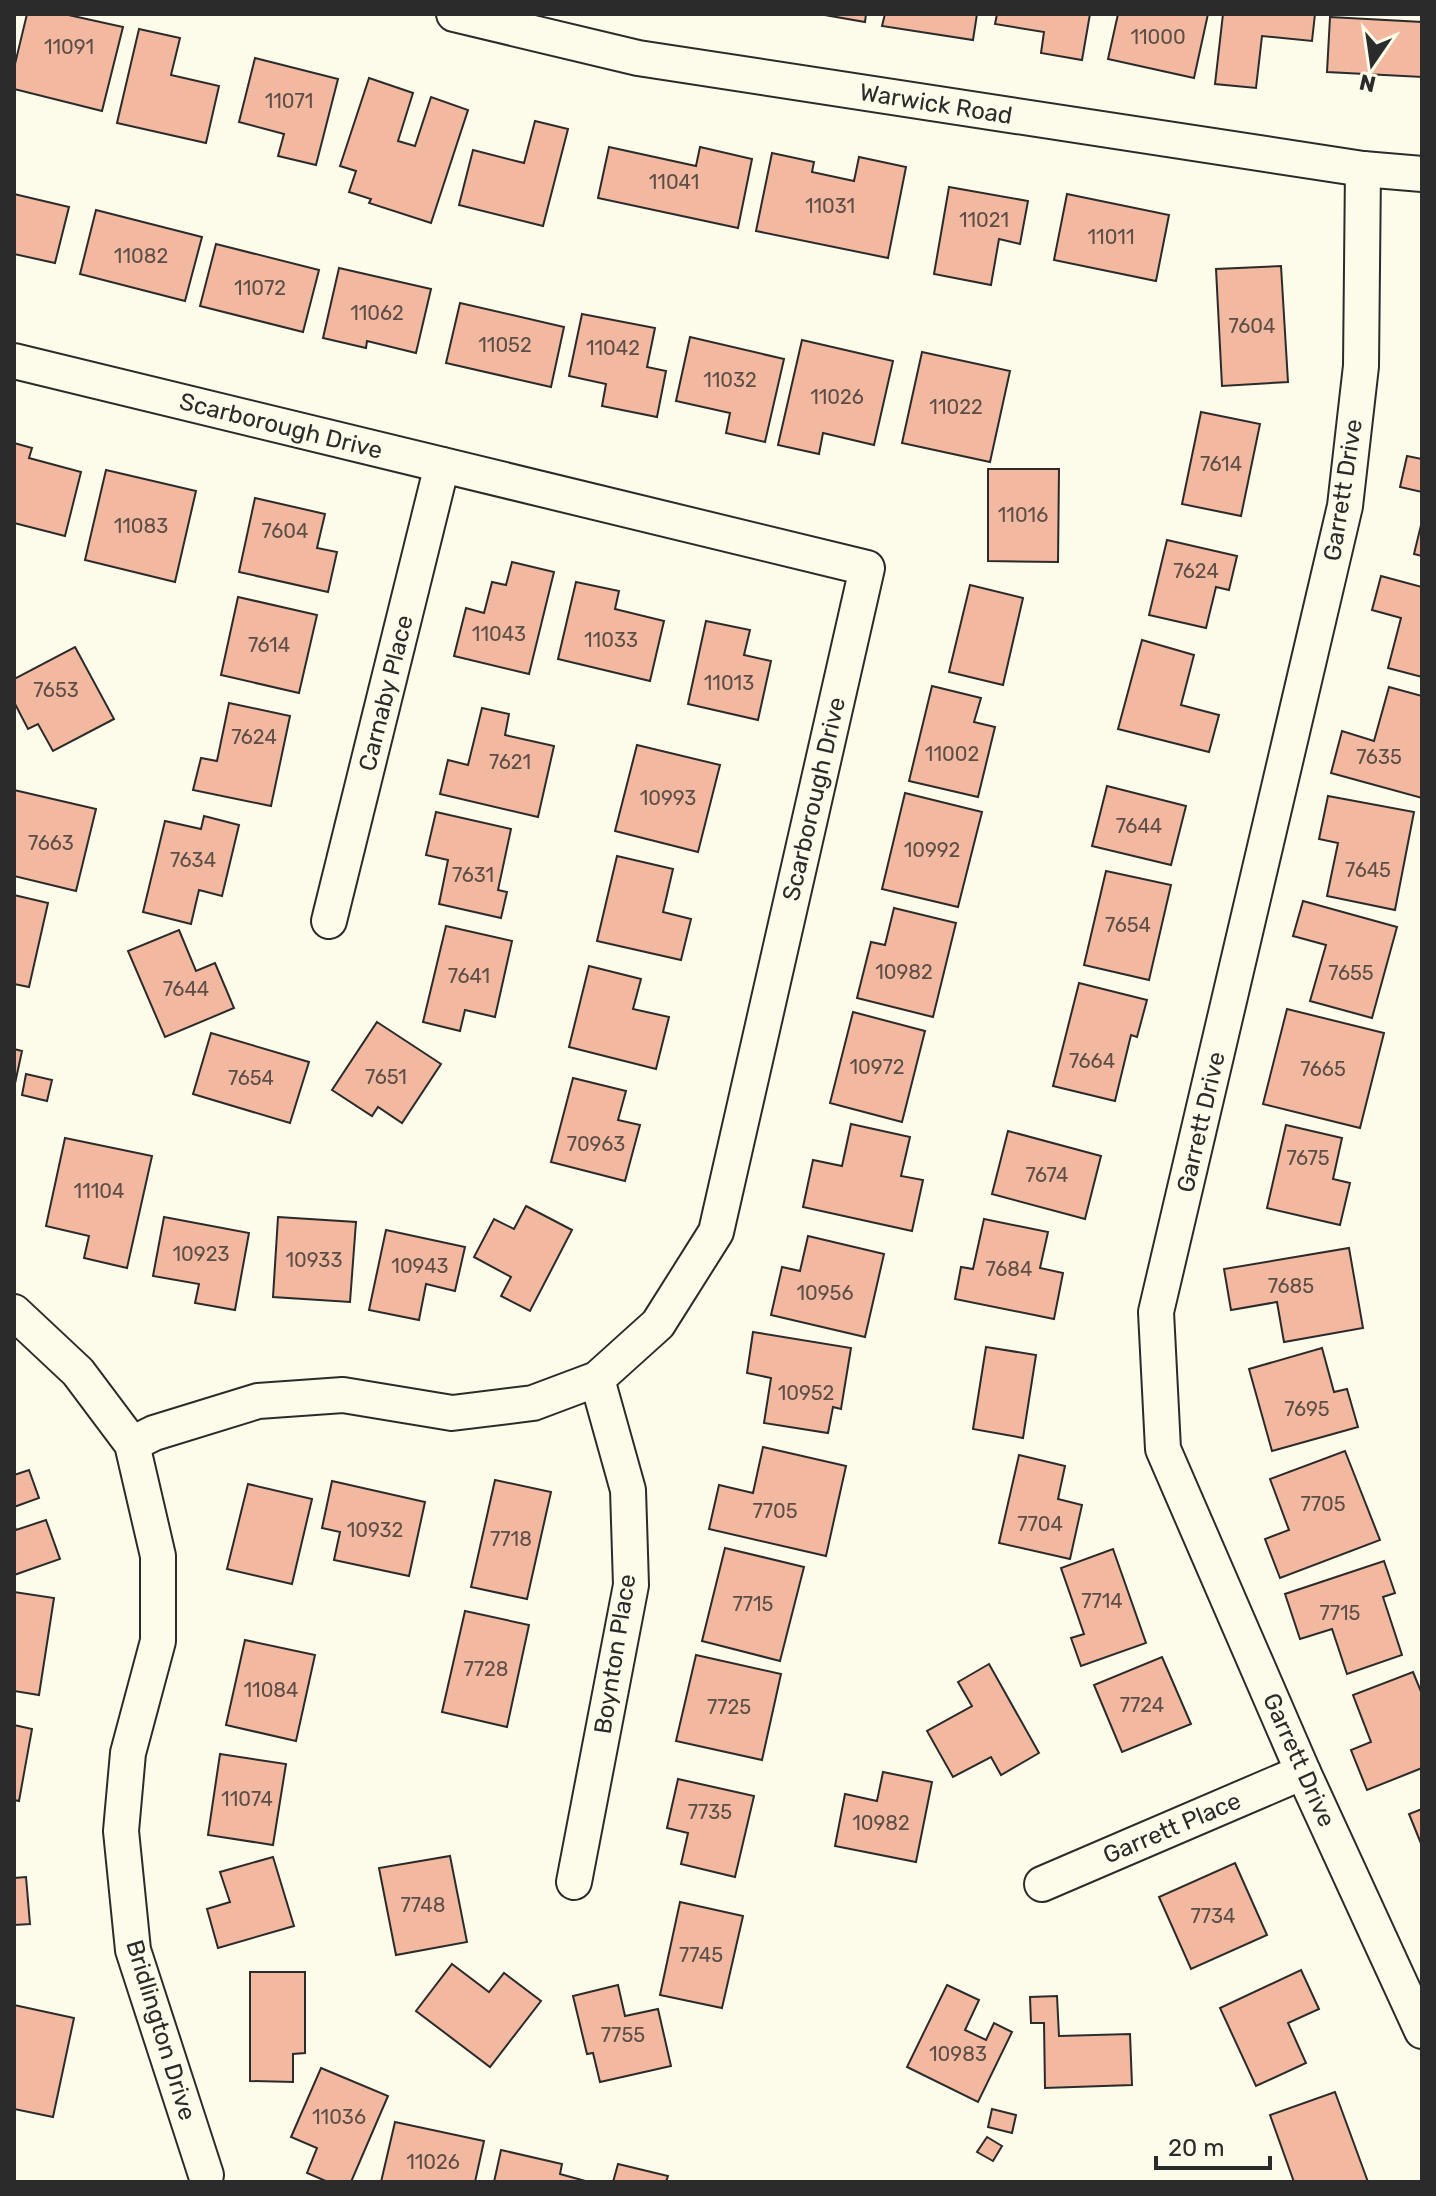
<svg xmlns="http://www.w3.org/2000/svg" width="1436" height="2196" font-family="Rubik,sans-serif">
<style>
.building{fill:#f2b8a0;stroke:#2b2b2b;stroke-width:2}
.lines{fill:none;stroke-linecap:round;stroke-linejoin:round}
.street-casing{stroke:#2b2b2b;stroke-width:38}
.street{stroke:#fdfbea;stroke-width:34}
.labels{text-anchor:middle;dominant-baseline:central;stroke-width:6;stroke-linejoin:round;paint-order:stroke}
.number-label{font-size:20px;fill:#5d4e48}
.street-label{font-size:24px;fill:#2b2b2b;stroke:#fdfbea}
</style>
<rect width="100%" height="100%" fill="#fdfbea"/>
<!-- building -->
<g class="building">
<polygon points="27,14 64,14 123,27 102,111 14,89 14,68"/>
<polygon points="819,14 866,14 865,22"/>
<polygon points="885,14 977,14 973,40 882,26"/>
<polygon points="997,14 1090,14 1082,60 1041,53 1044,32 995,24"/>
<polygon points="1118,14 1208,14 1194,78 1108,59"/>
<polygon points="1223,14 1315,14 1312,41 1262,36 1256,88 1215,84"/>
<polygon points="1330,17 1422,22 1422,77 1327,72"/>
<polygon points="139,29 180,38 171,75 219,86 206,143 117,123"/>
<polygon points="255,58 338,79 316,165 278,156 284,134 239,122"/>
<polygon points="369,78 413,93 398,141 415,146 431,97 468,110 431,223 369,203 371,199 349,192 356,171 340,166"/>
<polygon points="535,121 568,129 543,226 459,205 473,150 524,163"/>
<polygon points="609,147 696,166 700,147 752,159 738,228 598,198"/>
<polygon points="772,153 814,162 812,172 854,181 859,157 906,167 888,258 756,231"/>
<polygon points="949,187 1028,201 1020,244 999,239 991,285 934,274"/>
<polygon points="14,194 69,207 55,263 14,254"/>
<polygon points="1067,194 1169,215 1156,281 1054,260"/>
<polygon points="96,210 202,237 185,301 80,274"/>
<polygon points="216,244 319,270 303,332 200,306"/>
<polygon points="1281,266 1288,382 1222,386 1216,269"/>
<polygon points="339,268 431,289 416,353 367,341 366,348 323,338"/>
<polygon points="460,303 564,327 551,387 446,363"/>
<polygon points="582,314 655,328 647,367 666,371 657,417 602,406 606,384 569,376"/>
<polygon points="690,337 784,359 765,442 726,433 730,413 676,401"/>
<polygon points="802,340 893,361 874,445 823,433 819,454 778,445"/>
<polygon points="922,352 1010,371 990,462 902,443"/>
<polygon points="1201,412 1260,424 1241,516 1182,504"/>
<polygon points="14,443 32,448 29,458 81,472 65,536 14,523"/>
<polygon points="1407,456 1422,459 1422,492 1400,487"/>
<polygon points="988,469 1059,469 1058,562 988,561"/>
<polygon points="106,470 196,491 175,582 85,560"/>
<polygon points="255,498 325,514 317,548 337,552 328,592 239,572"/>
<polygon points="1422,521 1422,556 1414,554"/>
<polygon points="1167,540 1237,556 1229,590 1216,587 1206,628 1149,615"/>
<polygon points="512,562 554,572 529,674 454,656 466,608 484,613 492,582 506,585"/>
<polygon points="1381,576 1422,587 1422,677 1388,668 1401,618 1372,610"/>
<polygon points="576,582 619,591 615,609 664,621 650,681 558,659"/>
<polygon points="970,585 1023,598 1003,685 949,672"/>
<polygon points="238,597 317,615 299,693 221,675"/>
<polygon points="706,621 750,630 744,655 771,661 758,720 688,704"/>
<polygon points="1142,640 1194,655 1181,705 1219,715 1209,752 1118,729"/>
<polygon points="75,647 114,719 53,751 38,724 28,729 14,702 14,679"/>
<polygon points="932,686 981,698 974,722 995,727 978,797 909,781"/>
<polygon points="1389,687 1422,696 1422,798 1331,773 1342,731 1374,741"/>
<polygon points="229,703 290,716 271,806 193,790 201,758 217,761"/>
<polygon points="482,708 509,714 505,735 554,746 538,817 440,794 448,760 468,765"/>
<polygon points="637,745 720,765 698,852 615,831"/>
<polygon points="1107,786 1186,806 1171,865 1092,846"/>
<polygon points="14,790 96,809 76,891 14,876"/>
<polygon points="905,793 982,812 958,907 882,889"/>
<polygon points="1328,796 1414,812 1395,910 1327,896 1338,843 1319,839"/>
<polygon points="436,812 511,829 498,890 507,892 501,918 439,904 448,860 426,855"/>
<polygon points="204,816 239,825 222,896 199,890 191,924 143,912 165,821 201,829"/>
<polygon points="617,856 673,869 663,912 691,919 681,960 597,941"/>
<polygon points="1106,871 1171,885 1149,980 1084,965"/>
<polygon points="14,895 48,903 29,987 14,984"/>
<polygon points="1303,901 1397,927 1372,1018 1310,1001 1326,945 1293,936"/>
<polygon points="894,908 956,923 933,1017 857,998 871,942 885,945"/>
<polygon points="446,926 512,941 495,1017 465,1010 460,1031 423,1022"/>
<polygon points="179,930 196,971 215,963 234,1008 165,1037 128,951"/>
<polygon points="589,966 641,979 633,1009 669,1017 656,1069 569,1047"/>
<polygon points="1079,983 1147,1000 1137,1037 1131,1035 1115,1101 1053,1086"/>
<polygon points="1287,1009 1384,1033 1360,1128 1263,1104"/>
<polygon points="853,1012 925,1031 902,1122 830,1103"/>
<polygon points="377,1022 441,1064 402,1123 378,1107 372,1116 332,1090"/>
<polygon points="211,1033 309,1062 290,1123 193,1094"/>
<polygon points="14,1049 22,1051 14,1088"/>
<polygon points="26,1074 52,1080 47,1101 22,1095"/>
<polygon points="573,1078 626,1091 618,1120 640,1125 625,1181 551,1162"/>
<polygon points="851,1124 910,1137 901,1176 923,1180 912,1231 803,1207 813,1160 842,1166"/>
<polygon points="1286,1125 1342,1138 1333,1179 1350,1183 1340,1225 1267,1208"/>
<polygon points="1008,1131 1101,1156 1085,1219 992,1194"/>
<polygon points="65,1138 152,1156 127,1268 84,1258 89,1236 46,1226"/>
<polygon points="526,1206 572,1230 530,1311 501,1296 511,1277 474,1257 494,1219 514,1229"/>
<polygon points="164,1217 249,1233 235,1310 195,1303 199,1284 153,1276"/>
<polygon points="278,1217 356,1222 350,1302 273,1297"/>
<polygon points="984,1219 1048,1232 1040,1268 1063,1273 1054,1319 955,1299 961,1267 973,1269"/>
<polygon points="386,1230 465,1247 455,1291 426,1284 419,1320 369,1310"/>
<polygon points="808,1236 884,1254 865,1337 771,1315 782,1267 800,1271"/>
<polygon points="1349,1248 1363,1328 1284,1342 1277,1302 1231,1310 1224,1269"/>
<polygon points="753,1332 851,1348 841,1409 833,1407 828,1433 764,1423 771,1378 747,1373"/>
<polygon points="986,1347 1036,1355 1023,1438 973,1429"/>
<polygon points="1322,1348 1334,1392 1347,1389 1358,1427 1272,1451 1249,1369"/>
<polygon points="763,1447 846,1466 826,1556 709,1529 719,1485 753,1493"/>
<polygon points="1345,1451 1380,1540 1280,1578 1265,1539 1289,1530 1270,1479"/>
<polygon points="1019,1455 1065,1466 1058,1499 1082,1505 1070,1559 999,1543"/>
<polygon points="29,1470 39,1498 14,1507 14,1475"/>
<polygon points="495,1480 551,1492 527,1599 471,1587"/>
<polygon points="332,1481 425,1502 409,1576 334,1560 340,1532 322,1528"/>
<polygon points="248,1484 312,1499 292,1584 227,1569"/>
<polygon points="46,1520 60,1559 14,1575 14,1524 16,1530"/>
<polygon points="725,1548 804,1567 780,1661 702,1641"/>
<polygon points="1113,1549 1146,1643 1081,1666 1071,1638 1084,1634 1061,1568"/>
<polygon points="1384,1561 1395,1593 1383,1597 1402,1655 1347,1674 1332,1629 1300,1639 1285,1594"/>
<polygon points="14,1592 54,1598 39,1695 14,1691"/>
<polygon points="465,1611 529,1625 507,1727 442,1712"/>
<polygon points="245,1640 315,1655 296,1741 226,1725"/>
<polygon points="696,1655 781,1674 762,1760 676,1741"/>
<polygon points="1162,1657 1191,1724 1122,1752 1094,1685"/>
<polygon points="989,1664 1039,1753 1001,1775 991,1757 953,1777 927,1731 972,1706 958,1682"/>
<polygon points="1413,1672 1422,1694 1422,1768 1367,1790 1351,1750 1371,1742 1353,1695"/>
<polygon points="14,1725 32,1729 19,1801 14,1800"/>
<polygon points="220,1754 286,1764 273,1845 208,1835"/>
<polygon points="883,1772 932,1782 916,1862 835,1846 845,1794 877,1801"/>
<polygon points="678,1779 754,1796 735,1877 681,1864 688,1833 667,1828"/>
<polygon points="1422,1809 1422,1846 1409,1814"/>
<polygon points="450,1856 467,1942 396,1955 379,1868"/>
<polygon points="273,1857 294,1926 218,1948 207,1909 230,1902 220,1872"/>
<polygon points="1235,1863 1267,1935 1191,1969 1159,1897"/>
<polygon points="26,1877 30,1924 14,1925 14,1878"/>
<polygon points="680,1902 743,1916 722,2008 660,1995"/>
<polygon points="452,1964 489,1992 504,1973 541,2001 490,2067 416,2011"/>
<polygon points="1301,1970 1319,2009 1288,2023 1306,2063 1256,2086 1220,2008"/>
<polygon points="250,1972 305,1972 305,2053 293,2054 293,2082 250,2081"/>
<polygon points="618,1985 625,2016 658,2009 671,2066 600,2082 593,2053 587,2054 573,1996"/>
<polygon points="947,1985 979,2000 965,2030 986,2040 994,2023 1012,2032 978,2102 907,2067"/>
<polygon points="1057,1996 1059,2036 1130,2034 1132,2085 1045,2088 1044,2023 1031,2023 1030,1997"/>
<polygon points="14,2005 74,2018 53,2117 14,2109"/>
<polygon points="321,2068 388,2096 351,2182 328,2182 307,2173 317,2148 291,2137"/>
<polygon points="1335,2092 1368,2182 1294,2182 1270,2115"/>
<polygon points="992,2109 1016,2115 1012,2133 988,2127"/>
<polygon points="395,2122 484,2141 475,2182 381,2182"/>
<polygon points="987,2137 1002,2146 993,2161 977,2152"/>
<polygon points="501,2150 562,2164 560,2174 589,2182 494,2182"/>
<polygon points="618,2164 668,2176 666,2182 613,2182"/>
</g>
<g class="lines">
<!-- street casing -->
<g class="street-casing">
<g id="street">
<polyline points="454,14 638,58 1363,169 1422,174"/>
<polyline points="1363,169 1361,366 1345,506 1156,1312 1163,1449 1303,1772 1422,2031"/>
<polyline points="14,361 867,568 716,1232 658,1324 597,1379 533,1403 452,1413 343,1395 258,1401 154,1433 132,1444"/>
<polyline points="329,921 442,465"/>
<polyline points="14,1312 78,1372 132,1444 158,1556 158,1641 128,1753 121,1831 133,1950 206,2175"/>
<polyline points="574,1882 631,1585 628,1490 597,1379"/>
<polyline points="1042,1884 1303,1772"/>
</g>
</g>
<!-- street -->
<use href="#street" class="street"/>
</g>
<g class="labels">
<!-- number labels -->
<g class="number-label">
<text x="1158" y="37">11000</text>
<text x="69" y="47">11091</text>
<text x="289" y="101">11071</text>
<text x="674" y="182">11041</text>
<text x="830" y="206">11031</text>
<text x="984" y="220">11021</text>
<text x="1111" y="237">11011</text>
<text x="141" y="256">11082</text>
<text x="260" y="288">11072</text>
<text x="377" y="313">11062</text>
<text x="1252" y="326">7604</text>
<text x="505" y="345">11052</text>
<text x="613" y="348">11042</text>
<text x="730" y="380">11032</text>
<text x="837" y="397">11026</text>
<text x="956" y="407">11022</text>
<text x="1221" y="464">7614</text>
<text x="1023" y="515">11016</text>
<text x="141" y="526">11083</text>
<text x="285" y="531">7604</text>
<text x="1196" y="571">7624</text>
<text x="499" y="634">11043</text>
<text x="611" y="640">11033</text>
<text x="269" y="645">7614</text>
<text x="729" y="683">11013</text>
<text x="56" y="690">7653</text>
<text x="254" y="737">7624</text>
<text x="952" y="754">11002</text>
<text x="1379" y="757">7635</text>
<text x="510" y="762">7621</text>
<text x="668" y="798">10993</text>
<text x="1139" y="826">7644</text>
<text x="51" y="843">7663</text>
<text x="932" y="850">10992</text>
<text x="193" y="860">7634</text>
<text x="1368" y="870">7645</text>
<text x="473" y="875">7631</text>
<text x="1128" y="925">7654</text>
<text x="904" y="972">10982</text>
<text x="1351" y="973">7655</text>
<text x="469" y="976">7641</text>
<text x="186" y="989">7644</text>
<text x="1092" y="1061">7664</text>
<text x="877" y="1067">10972</text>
<text x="1323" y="1069">7665</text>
<text x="386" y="1077">7651</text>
<text x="251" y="1078">7654</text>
<text x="596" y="1144">70963</text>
<text x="1308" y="1158">7675</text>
<text x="1047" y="1175">7674</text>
<text x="99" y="1191">11104</text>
<text x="201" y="1254">10923</text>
<text x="314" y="1260">10933</text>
<text x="420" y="1266">10943</text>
<text x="1009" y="1269">7684</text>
<text x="1291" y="1286">7685</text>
<text x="825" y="1293">10956</text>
<text x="806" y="1393">10952</text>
<text x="1307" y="1409">7695</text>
<text x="1323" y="1504">7705</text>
<text x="775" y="1511">7705</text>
<text x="1040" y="1524">7704</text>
<text x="375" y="1530">10932</text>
<text x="511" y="1539">7718</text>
<text x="1102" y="1601">7714</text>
<text x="753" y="1604">7715</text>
<text x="1340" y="1613">7715</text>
<text x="486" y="1669">7728</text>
<text x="271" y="1690">11084</text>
<text x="1142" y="1705">7724</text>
<text x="729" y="1707">7725</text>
<text x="247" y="1799">11074</text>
<text x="710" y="1812">7735</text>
<text x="881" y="1823">10982</text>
<text x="423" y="1905">7748</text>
<text x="1213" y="1916">7734</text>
<text x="701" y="1955">7745</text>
<text x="623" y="2035">7755</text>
<text x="958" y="2054">10983</text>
<text x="339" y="2117">11036</text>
<text x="433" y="2162">11026</text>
</g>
<!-- street labels -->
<g class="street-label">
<text transform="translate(936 104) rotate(9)">Warwick Road</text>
<text transform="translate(281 426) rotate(14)">Scarborough Drive</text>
<text transform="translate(1343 490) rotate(-81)">Garrett Drive</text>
<text transform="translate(386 693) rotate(-76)">Carnaby Place</text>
<text transform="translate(814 799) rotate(-77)">Scarborough Drive</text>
<text transform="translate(1201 1122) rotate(-77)">Garrett Drive</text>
<text transform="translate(615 1654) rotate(-81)">Boynton Place</text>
<text transform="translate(1299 1760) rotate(66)">Garrett Drive</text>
<text transform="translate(1172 1828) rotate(-23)">Garrett Place</text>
<text transform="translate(161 2030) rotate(73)">Bridlington Drive</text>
</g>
</g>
<!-- border -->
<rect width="1436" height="2196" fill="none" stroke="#2b2b2b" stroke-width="32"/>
<!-- north arrow -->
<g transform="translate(1372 64) rotate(193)" stroke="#fdfbea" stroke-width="6" paint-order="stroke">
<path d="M0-6L14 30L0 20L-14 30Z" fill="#2b2b2b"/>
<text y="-12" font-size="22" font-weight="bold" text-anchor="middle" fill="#2b2b2b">N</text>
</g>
<!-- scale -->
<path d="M1156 2156v12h114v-12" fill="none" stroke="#2b2b2b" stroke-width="4"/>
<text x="1168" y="2156" font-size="24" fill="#2b2b2b" stroke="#fdfbea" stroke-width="6" paint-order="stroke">20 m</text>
</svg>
